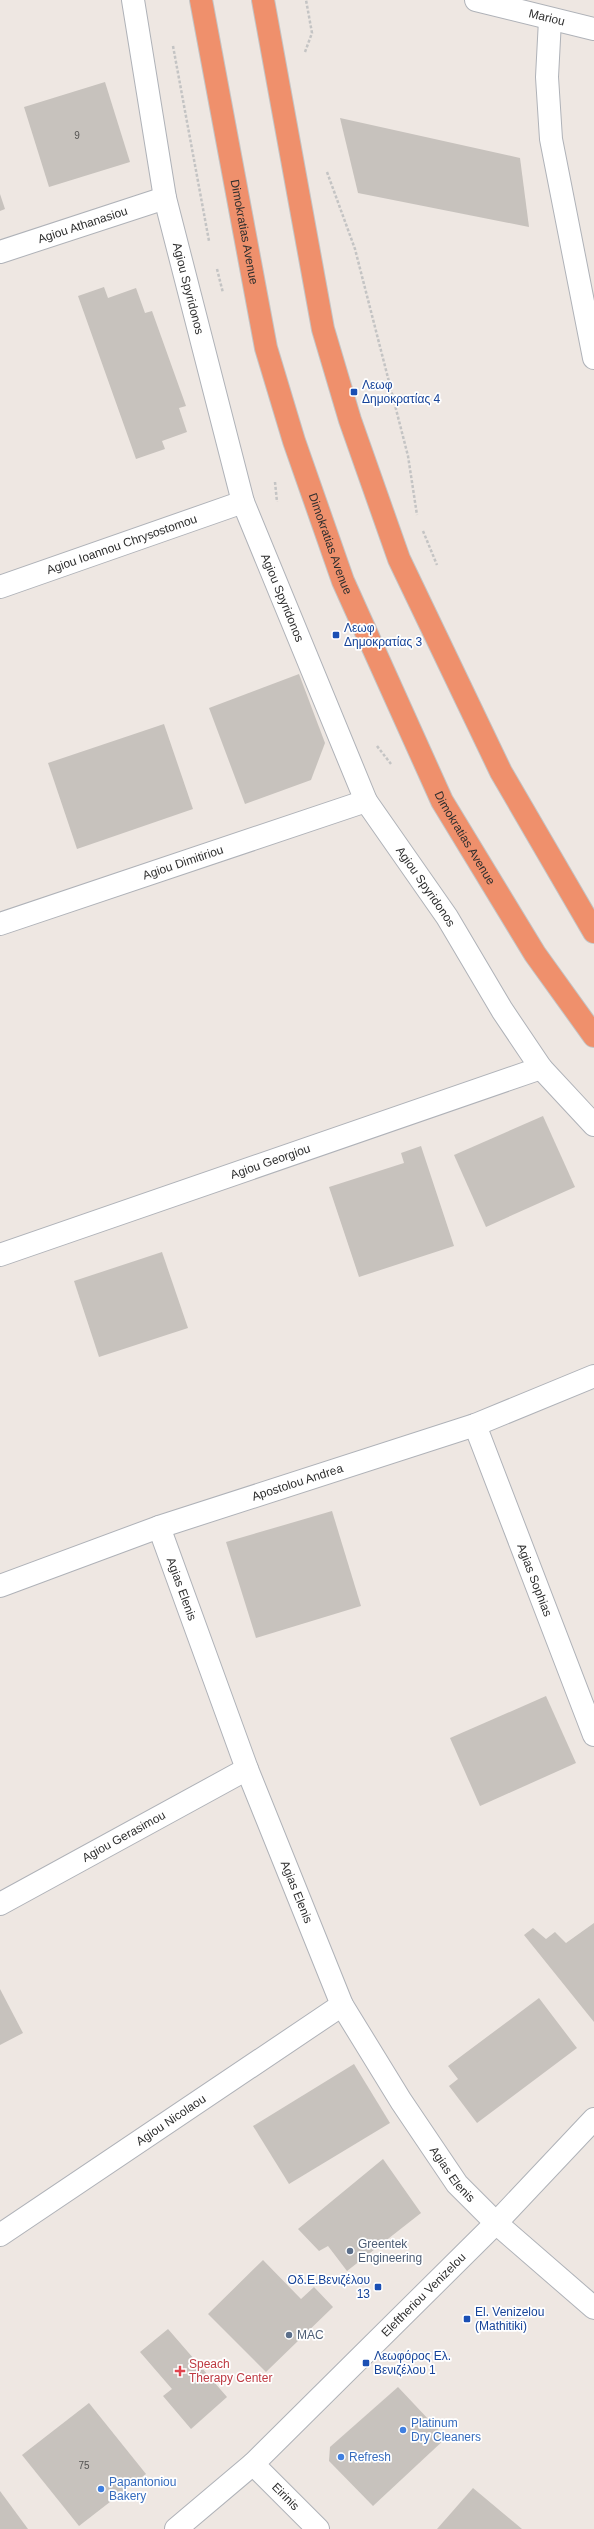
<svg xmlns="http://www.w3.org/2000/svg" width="594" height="2529" font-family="Arial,sans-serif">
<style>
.building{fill:#c7c2bd}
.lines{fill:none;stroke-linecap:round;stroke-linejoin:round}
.street-casing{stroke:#afb2b8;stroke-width:24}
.secondary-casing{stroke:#afb2b8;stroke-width:24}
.highway-casing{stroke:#c4c4c4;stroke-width:24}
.path{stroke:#c4c4c4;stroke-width:2.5;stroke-dasharray:3 2;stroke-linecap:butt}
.street{stroke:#fff;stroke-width:22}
.secondary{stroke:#fff;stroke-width:22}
.highway{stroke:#ef906c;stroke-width:22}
.transit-dot{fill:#1a4fb4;stroke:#fff;stroke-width:1.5}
.service-dot{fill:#5c6f8a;stroke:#fff;stroke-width:1.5}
.health-dot{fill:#e0444e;stroke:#fff;stroke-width:1.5}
.shop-dot{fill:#3f7fe0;stroke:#fff;stroke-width:1.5}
.labels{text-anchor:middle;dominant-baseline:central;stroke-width:3.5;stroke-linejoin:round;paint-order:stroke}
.number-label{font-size:10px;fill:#545352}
.street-label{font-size:12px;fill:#2e2e2e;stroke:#fff}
.transit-label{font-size:12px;fill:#164399;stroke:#fff;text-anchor:start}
.service-label{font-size:12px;fill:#4e5e75;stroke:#fff;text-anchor:start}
.health-label{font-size:12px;fill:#be3a42;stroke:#fff;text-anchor:start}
.shop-label{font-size:12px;fill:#366cbe;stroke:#fff;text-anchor:start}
</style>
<rect width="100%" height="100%" fill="#eee7e2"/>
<!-- building -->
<g class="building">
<polygon points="105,82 130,162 49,187 24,107"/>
<polygon points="340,118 520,158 529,227 358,193"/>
<polygon points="0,194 5,209 0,211"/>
<polygon points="104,287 108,298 136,288 145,313 152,311 186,406 179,408 187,432 162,441 165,449 136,459 78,296"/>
<polygon points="299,674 325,743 311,780 245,804 209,708"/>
<polygon points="164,724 193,809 77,849 48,763"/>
<polygon points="543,1116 575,1187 486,1227 454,1155"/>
<polygon points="421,1146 454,1246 359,1277 329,1187 404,1163 401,1153"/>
<polygon points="162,1252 188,1328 99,1357 74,1281"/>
<polygon points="332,1511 361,1606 256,1638 226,1542"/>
<polygon points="546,1696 576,1763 480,1806 450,1738"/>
<polygon points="594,1923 594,2022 524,1935 533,1928 546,1939 555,1932 566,1943"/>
<polygon points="0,1989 23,2033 0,2045"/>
<polygon points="539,1998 577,2048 477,2123 449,2086 458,2079 448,2066"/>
<polygon points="354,2064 390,2123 289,2184 253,2126"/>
<polygon points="383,2159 421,2213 347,2271 328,2246 319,2251 298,2229"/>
<polygon points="263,2260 301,2299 314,2287 333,2307 266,2372 208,2314"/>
<polygon points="168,2329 227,2397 191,2429 163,2396 172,2389 140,2352"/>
<polygon points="398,2387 446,2438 373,2506 329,2461 330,2447"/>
<polygon points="89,2403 146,2474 79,2526 22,2455"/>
<polygon points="473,2488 522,2529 437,2529"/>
<polygon points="0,2491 28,2529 0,2529"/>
</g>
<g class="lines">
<!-- street casing -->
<g class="street-casing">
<g id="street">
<path id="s1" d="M 133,0 L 165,198 L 243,502 L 366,801 L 447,917 L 502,1010 L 541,1068 L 594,1125"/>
<path id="s2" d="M 476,0 L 594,29"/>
<polyline points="550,20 547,77 551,139 594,358"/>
<path id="s3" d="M 0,252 L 165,198"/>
<path id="s4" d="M 0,587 L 243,502"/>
<path id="s5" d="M 0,924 L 366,801"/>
<path id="s6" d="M 0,1255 L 541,1068"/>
<path id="s7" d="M 475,1425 L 594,1735"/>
<path id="s8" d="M 159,1527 L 247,1769 L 342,2005 L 401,2101 L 457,2184 L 496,2223 L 594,2308"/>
<path id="s9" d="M 0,1586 L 159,1527 L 475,1425 L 594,1376"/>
<path id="s10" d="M 0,1904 L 247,1769"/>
<path id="s11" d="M 0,2235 L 342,2005"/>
<path id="s12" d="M 253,2464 L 318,2529"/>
</g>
</g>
<!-- secondary casing -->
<g class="secondary-casing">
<g id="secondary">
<path id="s13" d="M 176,2529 L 253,2464 L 496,2223 L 594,2119"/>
</g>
</g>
<!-- highway casing -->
<g class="highway-casing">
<g id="highway">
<path id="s14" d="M 201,0 L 266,348 L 294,441 L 343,581 L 442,801 L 535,954 L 594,1036"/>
<polyline points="263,0 323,329 350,420 399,559 501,772 594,932"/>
</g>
</g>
<!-- path -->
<g class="path">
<polyline points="173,46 209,241"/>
<polyline points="305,52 312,33 306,0"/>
<polyline points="327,172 355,249 408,456 417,515"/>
<polyline points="217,269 223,293"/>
<polyline points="275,482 277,502"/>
<polyline points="423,531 437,565"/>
<polyline points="377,746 391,764"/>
</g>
<!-- street -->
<use href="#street" class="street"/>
<!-- secondary -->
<use href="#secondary" class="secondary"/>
<!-- highway -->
<use href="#highway" class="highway"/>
</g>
<!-- markers -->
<g class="transit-dot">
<rect x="350" y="388" width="8" height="8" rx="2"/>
<rect x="332" y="631" width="8" height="8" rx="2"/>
<rect x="374" y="2283" width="8" height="8" rx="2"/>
<rect x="463" y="2315" width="8" height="8" rx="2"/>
<rect x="362" y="2359" width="8" height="8" rx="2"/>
</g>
<g class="service-dot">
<circle cx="350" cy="2251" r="4"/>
<circle cx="289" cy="2335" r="4"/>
</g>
<path class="health-dot" d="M178 2365h4v4h4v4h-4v4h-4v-4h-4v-4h4z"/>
<g class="shop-dot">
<circle cx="403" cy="2430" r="4"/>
<circle cx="341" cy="2457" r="4"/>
<circle cx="101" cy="2489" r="4"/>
</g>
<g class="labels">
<!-- number labels -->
<g class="number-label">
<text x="77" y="135">9</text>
<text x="84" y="2465">75</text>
</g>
<!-- street labels -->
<g class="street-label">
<text stroke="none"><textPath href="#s2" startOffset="73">Mariou</textPath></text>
<text stroke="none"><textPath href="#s3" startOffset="87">Agiou Athanasiou</textPath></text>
<text stroke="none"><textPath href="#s14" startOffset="236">Dimokratias Avenue</textPath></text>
<text stroke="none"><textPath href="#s1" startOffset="294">Agiou Spyridonos</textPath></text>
<text stroke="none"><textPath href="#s4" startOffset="129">Agiou Ioannou Chrysostomou</textPath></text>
<text stroke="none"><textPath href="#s14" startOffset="560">Dimokratias Avenue</textPath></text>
<text stroke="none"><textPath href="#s1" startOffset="618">Agiou Spyridonos</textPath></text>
<text stroke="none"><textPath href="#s14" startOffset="884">Dimokratias Avenue</textPath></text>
<text stroke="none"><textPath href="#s5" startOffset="193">Agiou Dimitiriou</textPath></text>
<text stroke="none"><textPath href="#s1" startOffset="942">Agiou Spyridonos</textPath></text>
<text stroke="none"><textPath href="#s6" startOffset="286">Agiou Georgiou</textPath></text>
<text stroke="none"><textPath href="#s9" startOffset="315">Apostolou Andrea</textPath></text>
<text stroke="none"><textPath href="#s7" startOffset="166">Agias Sophias</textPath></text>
<text stroke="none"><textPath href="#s8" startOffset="66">Agias Elenis</textPath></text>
<text stroke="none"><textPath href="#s10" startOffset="141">Agiou Gerasimou</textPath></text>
<text stroke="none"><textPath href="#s8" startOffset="390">Agias Elenis</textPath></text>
<text stroke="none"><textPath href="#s11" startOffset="206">Agiou Nicolaou</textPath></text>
<text stroke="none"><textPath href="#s8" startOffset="714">Agias Elenis</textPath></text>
<text stroke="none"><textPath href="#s13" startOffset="341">Eleftheriou Venizelou</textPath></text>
<text stroke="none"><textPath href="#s12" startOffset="46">Eirinis</textPath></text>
</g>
<!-- transit labels -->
<g class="transit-label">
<text x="362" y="385">Λεωφ<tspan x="362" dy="14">Δημοκρατίας 4</tspan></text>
<text x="344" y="628">Λεωφ<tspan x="344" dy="14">Δημοκρατίας 3</tspan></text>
<text x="370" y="2280" text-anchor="end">Οδ.Ε.Βενιζέλου<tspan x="370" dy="14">13</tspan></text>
<text x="475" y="2312">El. Venizelou<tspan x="475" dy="14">(Mathitiki)</tspan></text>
<text x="374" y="2356">Λεωφόρος Ελ.<tspan x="374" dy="14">Βενιζέλου 1</tspan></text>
</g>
<!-- service labels -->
<g class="service-label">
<text x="358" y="2244">Greentek<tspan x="358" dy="14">Engineering</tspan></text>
<text x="297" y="2335">MAC</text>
</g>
<!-- health labels -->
<g class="health-label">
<text x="189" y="2364">Speach<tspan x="189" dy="14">Therapy Center</tspan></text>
</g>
<!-- shop labels -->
<g class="shop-label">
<text x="411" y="2423">Platinum<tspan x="411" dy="14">Dry Cleaners</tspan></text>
<text x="349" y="2457">Refresh</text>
<text x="109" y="2482">Papantoniou<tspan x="109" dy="14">Bakery</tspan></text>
</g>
</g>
</svg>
